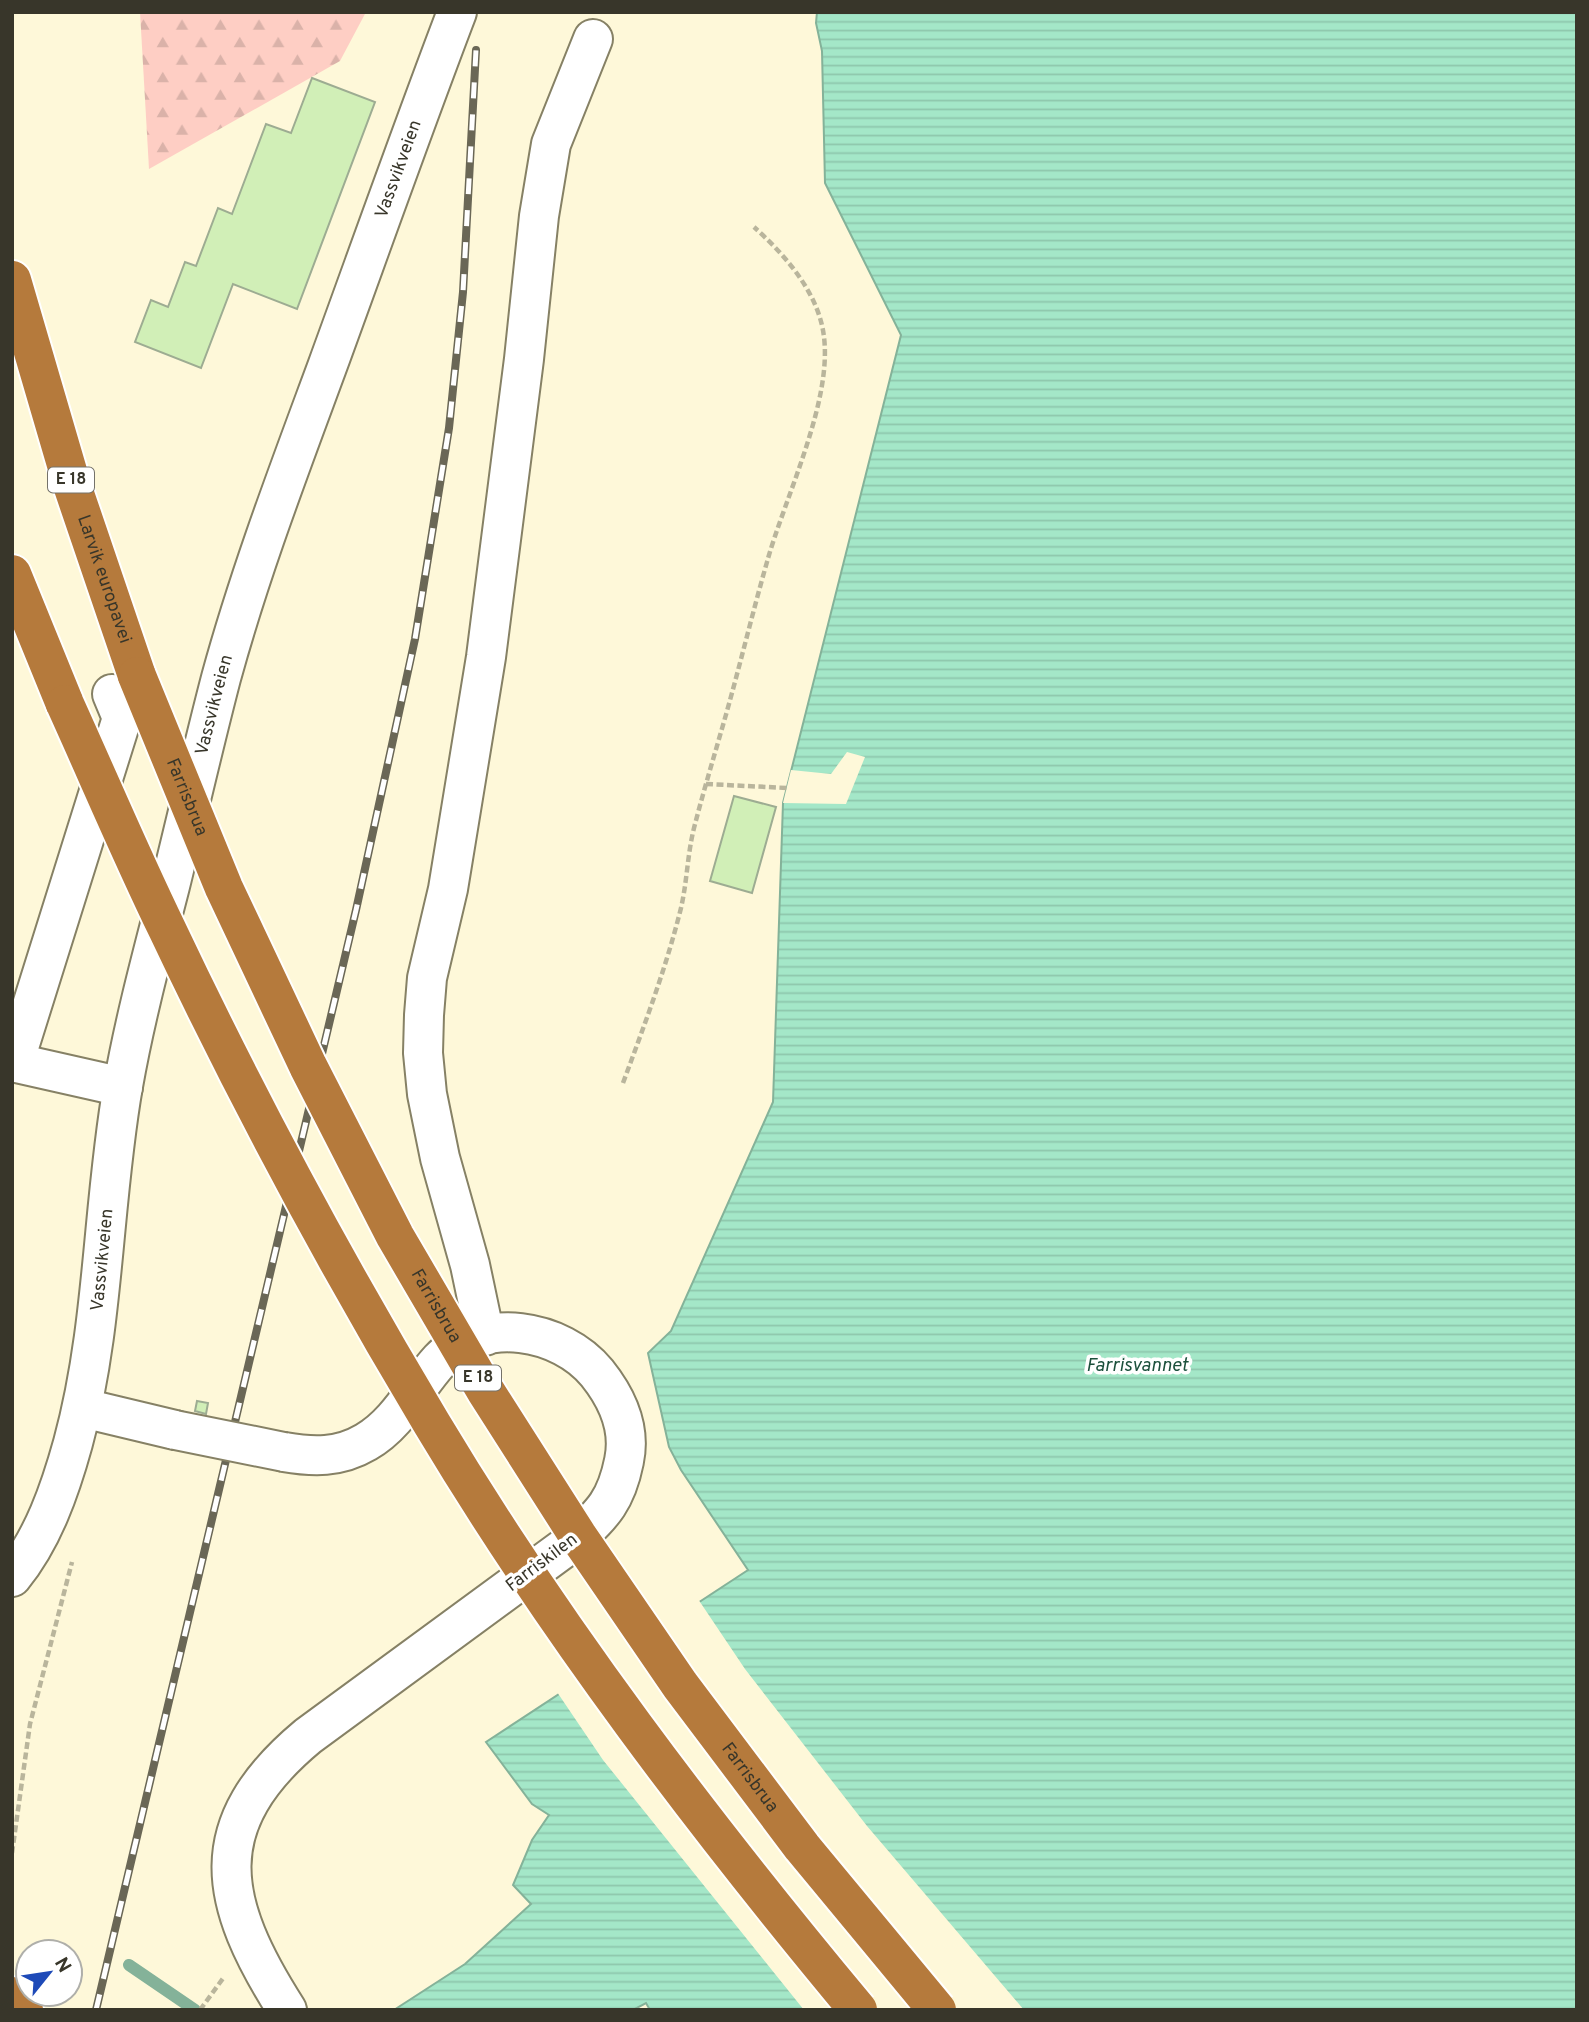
<svg xmlns="http://www.w3.org/2000/svg" width="1589" height="2022" font-family="Overpass,sans-serif">
<style>
.forest{fill:url(#forest-firs)}
.water{fill:url(#water-rules);stroke:#84b299;stroke-width:2}
.pier{fill:#fef8d9}
.lines{fill:none;stroke-linecap:round;stroke-linejoin:round}
.stream{stroke:#84b299;stroke-width:12}
.building{fill:#d1efb7;stroke:#9dac92;stroke-width:2}
.minor-casing{stroke:#868165;stroke-width:42}
.highway-casing{stroke:#fff;stroke-width:42}
.path{stroke:#b9b59c;stroke-width:4.5;stroke-dasharray:7 3.5;stroke-linecap:butt}
.minor{stroke:#fff;stroke-width:38}
.highway{stroke:#b57a3c;stroke-width:38}
.rail-casing{stroke:#6a6756;stroke-width:8}
.rail{stroke:#fff;stroke-width:5;stroke-dasharray:16;stroke-linecap:butt}
.minor-bridge-casing{stroke:#868165;stroke-width:42;stroke-linecap:butt}
.highway-bridge-casing{stroke:#fff;stroke-width:42;stroke-linecap:butt}
.minor-bridge{stroke:#fff;stroke-width:38}
.highway-bridge{stroke:#b57a3c;stroke-width:38}
.labels{text-anchor:middle;dominant-baseline:central;stroke-width:7;stroke-linejoin:round;paint-order:stroke}
.shield{fill:#fff;stroke:#74726a;stroke-width:2}
.shield-label{font-size:16px;font-weight:bold;fill:#38362a}
.street-label{font-size:18px;fill:#38362a;stroke:#fff}
.water-label{font-size:19px;font-style:italic;fill:#1c503c;stroke:#fff}
</style>
<defs>
<pattern id="forest-firs" width="22" height="20" patternUnits="userSpaceOnUse" patternTransform="scale(1.75)"><rect width="22" height="20" fill="#fecec4"/><path d="M5 1l3.5 6h-7zM16 11l3.5 6h-7z" fill="#dab2a9"/></pattern>
<pattern id="water-rules" width="6" height="5" patternUnits="userSpaceOnUse" patternTransform="scale(1.75)"><rect width="6" height="5" fill="#a4e7c8"/><path d="M0 2.5h6" fill="none" stroke="#8ec7ac"/></pattern>
</defs>
<rect width="100%" height="100%" fill="#fef8d9"/>
<!-- forest -->
<polygon class="forest" points="140,12 366,12 340,61 149,169"/>
<!-- water -->
<polygon class="water" points="817,12 1577,12 1577,2010 650,2010 646,2003 633,2010 394,2010 465,1964 531,1904 513,1885 532,1840 549,1815 532,1804 486,1742 748,1570 681,1470 669,1447 648,1353 671,1331 773,1102 783,803 901,335 825,183 822,51 816,23"/>
<!-- pier -->
<g class="pier">
<polygon points="847,752 865,757 846,804 783,803 791,770 831,774"/>
<polygon points="698,1599 745,1669 867,1826 1024,2010 804,2010 603,1760 557,1692"/>
</g>
<g class="lines">
<!-- stream -->
<polyline class="stream" points="129,1965 195,2010"/>
</g>
<!-- building -->
<g class="building">
<polygon points="312,78 375,102 297,309 233,284 201,368 135,342 151,300 168,307 185,262 196,266 218,208 232,214 266,124 291,133"/>
<polygon points="734,796 776,807 752,893 710,881"/>
<polygon points="197,1401 208,1403 206,1414 195,1411"/>
</g>
<g class="lines">
<!-- minor casing -->
<g class="minor-casing">
<g id="minor">
<polyline points="12,1062 123,1087"/>
<polyline points="14,1063 122,718 112,694"/>
<polyline points="485,1336 470,1265 440,1158 427,1094 423,1053 424,1015 427,978 448,889 486,657 524,359 539,216 551,144 593,39"/>
<polyline points="83,1408 175,1430"/>
<path d="M 284,1452 C 313,1457 339,1458 366,1442 C 398,1424 416,1386 440,1360 C 482,1315 561,1329 597,1373 C 617,1398 631,1428 624,1461 C 616,1501 603,1513 575,1540 L 308,1736 C 201,1825 218,1902 287,2010"/>
<path id="s1" d="M 12,1577 C 43,1539 60,1490 73,1443 C 105,1326 102,1205 123,1086 C 135,1018 153,952 170,886 C 187,817 203,747 221,678 C 250,572 289,470 327,367 C 370,249 412,130 457,12"/>
</g>
</g>
<!-- highway casing -->
<g class="highway-casing">
<g id="highway">
<path id="s2" d="M 12,280 L 72,485 L 137,676"/>
<polyline points="12,574 65,704"/>
<polyline points="12,1996 24,2010"/>
</g>
</g>
<!-- path -->
<g class="path">
<polyline points="706,784 787,788"/>
<path d="M 623,1083 C 644,1026 665,971 680,912 C 687,885 687,856 694,828 C 704,789 716,750 727,711 C 741,661 753,611 767,562 C 785,497 832,403 824,337 C 819,293 785,255 754,227"/>
<polyline points="12,1853 30,1724 72,1562"/>
<polyline points="200,2010 224,1977"/>
</g>
<!-- minor -->
<use href="#minor" class="minor"/>
<!-- highway -->
<use href="#highway" class="highway"/>
<!-- rail casing -->
<g class="rail-casing">
<polyline id="rail" points="96,2010 356,910 415,639 449,428 463,292 476,50"/>
</g>
<!-- rail -->
<use href="#rail" class="rail"/>
<!-- minor-bridge casing -->
<g class="minor-bridge-casing">
<polyline id="minor-bridge" points="175,1430 284,1452"/>
</g>
<!-- highway-bridge casing -->
<g class="highway-bridge-casing">
<g id="highway-bridge">
<path id="s3" d="M 137,676 L 224,888 L 308,1066 L 395,1236 L 485,1390 L 578,1536 L 680,1685 L 802,1847 L 937,2010"/>
<path d="M 65,704 C 99,779 131,855 167,929 C 247,1098 336,1264 432,1424 C 556,1631 704,1825 858,2010"/>
</g>
</g>
<!-- minor-bridge -->
<use href="#minor-bridge" class="minor-bridge"/>
<!-- highway-bridge -->
<use href="#highway-bridge" class="highway-bridge"/>
</g>
<g class="labels">
<!-- shield labels -->
<g class="shield">
<rect x="48" y="467.5" width="46" height="25" rx="5"/>
<rect x="455" y="1365.5" width="46" height="25" rx="5"/>
</g>
<g class="shield-label">
<text x="71" y="480">E 18</text>
<text x="478" y="1378">E 18</text>
</g>
<!-- street labels -->
<g class="street-label">
<text stroke="none"><textPath href="#s1" startOffset="1468">Vassvikveien</textPath></text>
<text stroke="none"><textPath href="#s2" startOffset="313">Larvik europavei</textPath></text>
<text stroke="none"><textPath href="#s1" startOffset="901">Vassvikveien</textPath></text>
<text stroke="none"><textPath href="#s3" startOffset="131">Farrisbrua</textPath></text>
<text stroke="none"><textPath href="#s1" startOffset="334">Vassvikveien</textPath></text>
<text stroke="none"><textPath href="#s3" startOffset="698">Farrisbrua</textPath></text>
<text transform="translate(542 1563) rotate(-37)">Farriskilen</text>
<text stroke="none"><textPath href="#s3" startOffset="1265">Farrisbrua</textPath></text>
</g>
<!-- water labels -->
<g class="water-label">
<text x="1137" y="1366">Farrisvannet</text>
</g>
</g>
<!-- border -->
<rect width="1589" height="2022" fill="none" stroke="#38362a" stroke-width="28"/>
<!-- north arrow -->
<g transform="translate(49 1973) rotate(60)"><circle r="33" fill="#ffffff" stroke="#afafaa" stroke-width="2"/>
<path d="M0-5L12 26L0 18L-12 26Z" fill="#1e4ab8"/>
<text y="-10" font-size="19" font-weight="bold" text-anchor="middle" fill="#38362a">N</text>
</g>
</svg>
